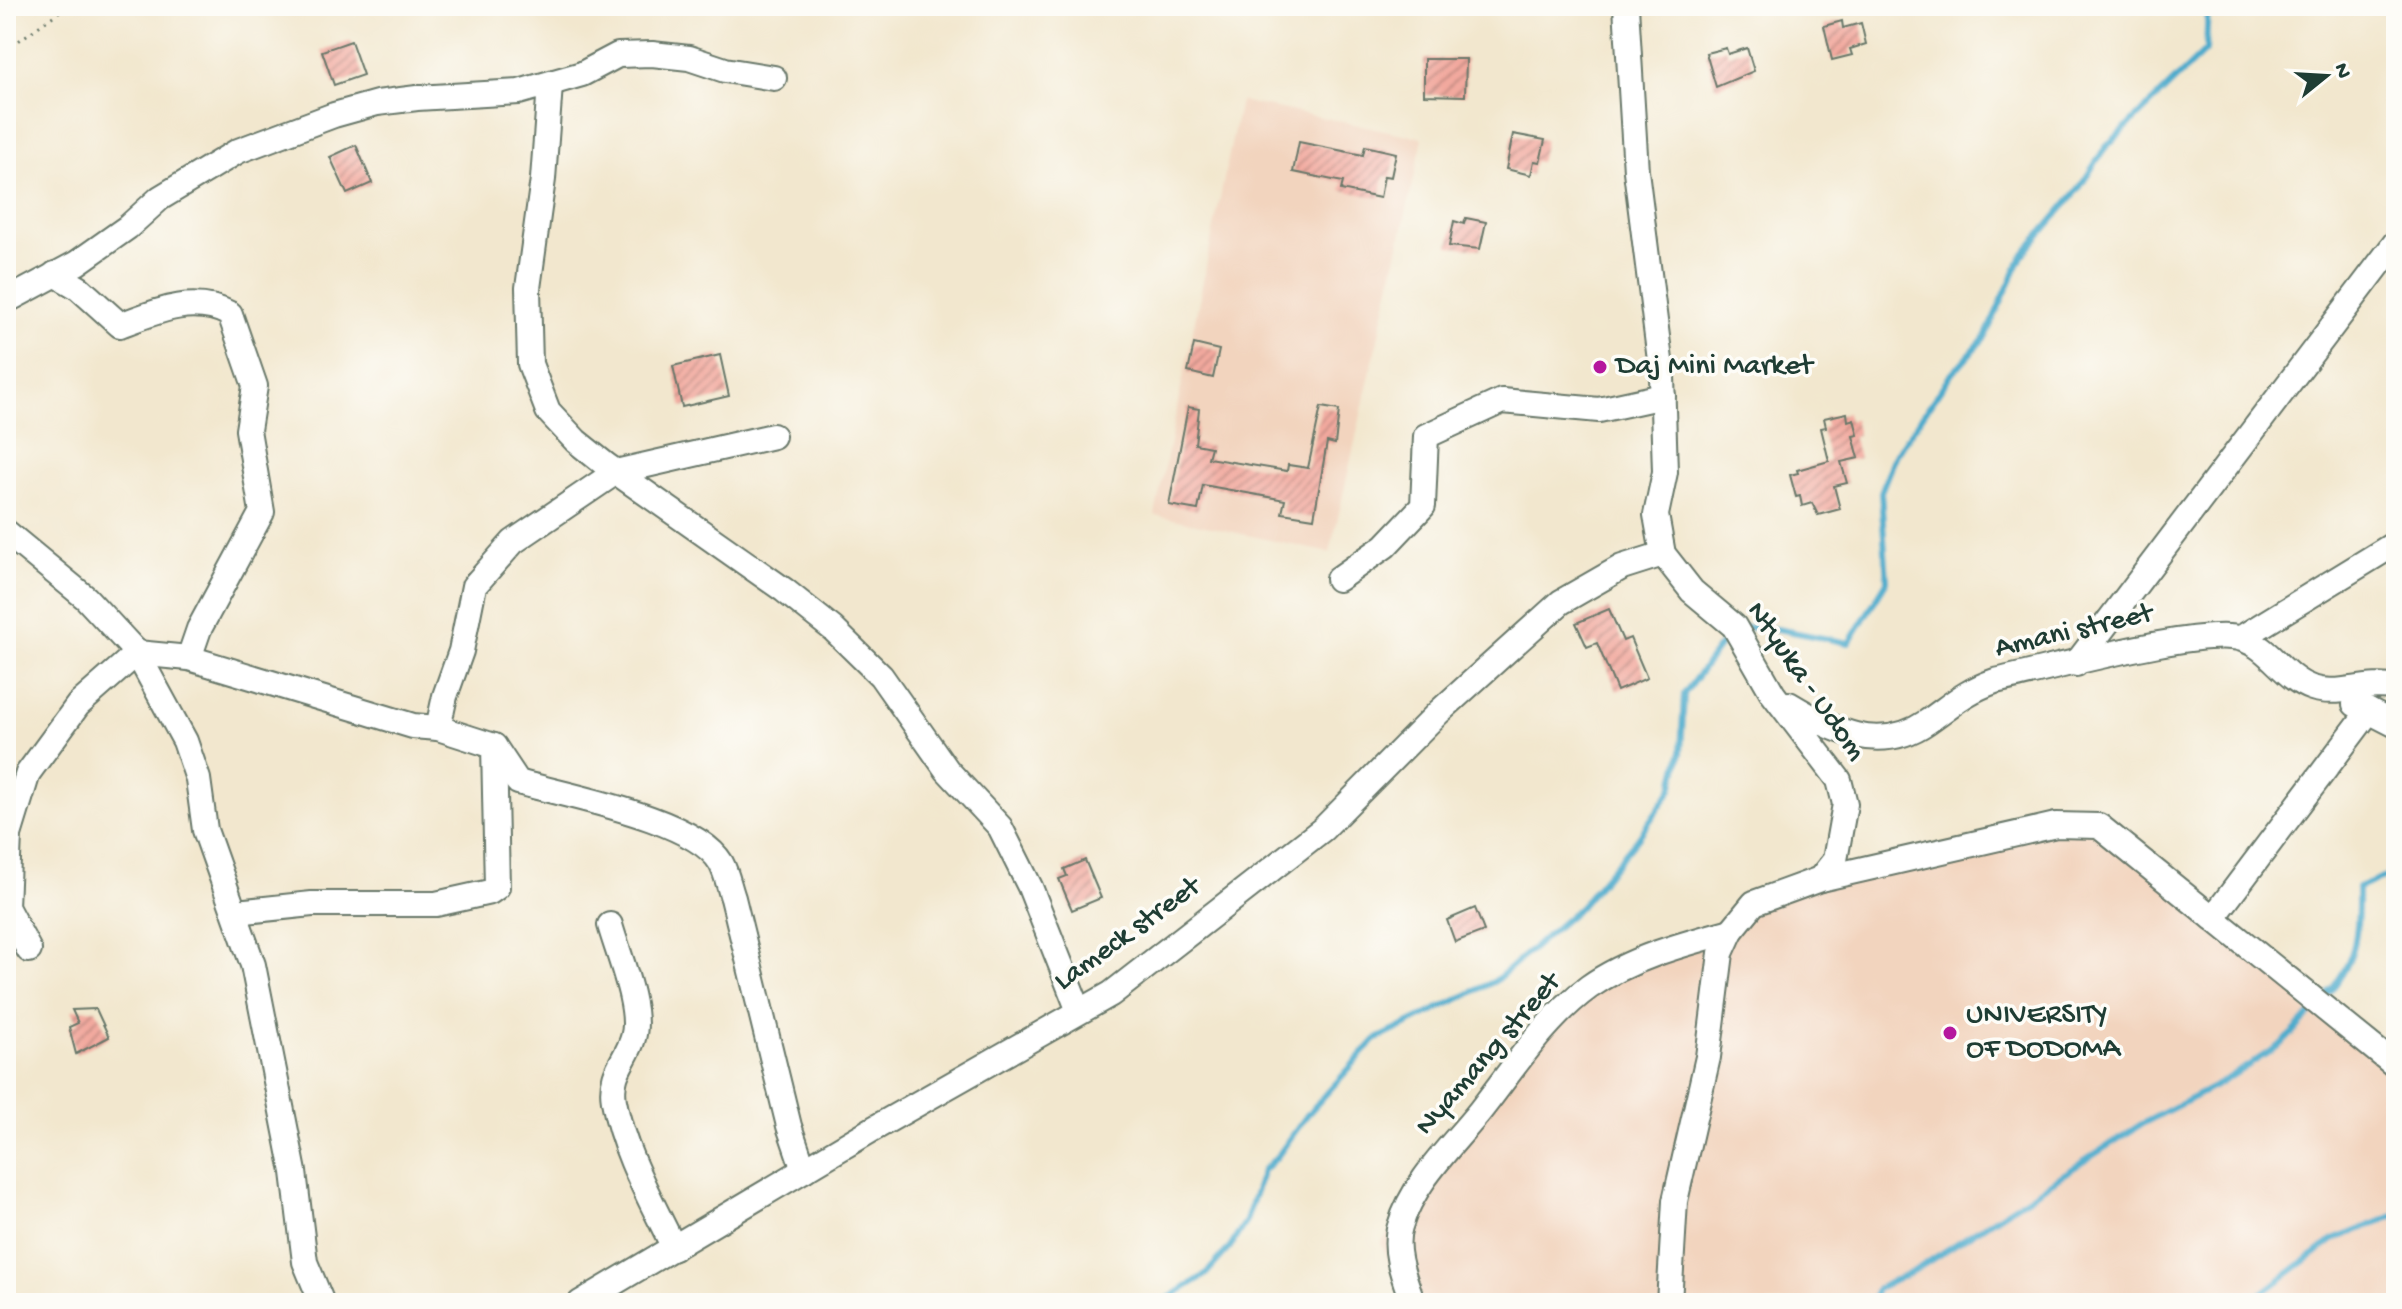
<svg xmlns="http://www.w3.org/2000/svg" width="2402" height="1309" font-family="'Gochi Hand',sans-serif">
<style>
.built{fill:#f2d4be}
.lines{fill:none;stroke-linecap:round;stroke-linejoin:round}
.stream{stroke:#4dabcc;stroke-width:6}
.building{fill:url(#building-hatch)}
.minor-casing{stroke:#69786a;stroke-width:28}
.path{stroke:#69786a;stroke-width:3;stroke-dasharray:2 6;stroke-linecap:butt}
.minor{stroke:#fff;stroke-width:24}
.poi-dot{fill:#b5179e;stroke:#fdfcf7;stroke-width:3}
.labels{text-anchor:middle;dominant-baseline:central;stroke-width:7;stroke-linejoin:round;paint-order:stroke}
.poi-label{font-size:30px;fill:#1f3d34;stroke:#fdfcf7;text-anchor:start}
.street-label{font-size:30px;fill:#1f3d34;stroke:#fdfcf7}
</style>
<defs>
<pattern id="building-hatch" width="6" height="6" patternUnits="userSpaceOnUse" patternTransform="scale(2)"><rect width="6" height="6" fill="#f2a99e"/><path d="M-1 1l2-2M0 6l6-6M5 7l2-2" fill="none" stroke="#c38b82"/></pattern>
</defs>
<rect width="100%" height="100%" fill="#fdfcf7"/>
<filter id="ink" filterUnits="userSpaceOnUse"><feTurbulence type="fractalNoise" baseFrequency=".0125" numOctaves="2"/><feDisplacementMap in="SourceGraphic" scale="16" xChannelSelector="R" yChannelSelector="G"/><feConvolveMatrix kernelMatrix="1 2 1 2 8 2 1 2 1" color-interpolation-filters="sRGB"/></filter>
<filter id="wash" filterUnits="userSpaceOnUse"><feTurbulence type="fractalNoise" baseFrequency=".006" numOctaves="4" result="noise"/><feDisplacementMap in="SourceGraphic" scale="32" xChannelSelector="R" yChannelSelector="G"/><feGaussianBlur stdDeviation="1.8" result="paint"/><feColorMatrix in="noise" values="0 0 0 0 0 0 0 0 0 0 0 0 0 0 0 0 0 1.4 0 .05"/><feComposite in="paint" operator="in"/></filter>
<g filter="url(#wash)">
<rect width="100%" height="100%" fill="#f2e7ce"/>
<!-- built -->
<g class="built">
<polygon points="1240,101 1423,138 1330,553 1155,515"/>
<polygon points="2101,822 2396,1062 2396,1303 1406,1303 1381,1243 1562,1005 1819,874"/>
</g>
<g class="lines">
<!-- stream -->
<g class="stream">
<polyline points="1742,627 1777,629 1849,643 1887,581 1881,492 1895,456 1949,377 1985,337 2022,256 2078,190 2105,148 2206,50 2208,6"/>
<path d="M 2322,1001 C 2356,964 2359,935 2358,888 L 2396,873"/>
<polyline points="1161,1303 1205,1275 1230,1247 1246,1221 1263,1170 1277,1157 1307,1115 1375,1040 1495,981 1580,907 1638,838 1672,789 1681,753 1684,694 1730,632"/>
<polyline points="1872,1303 1877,1289 1914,1271 2140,1125 2221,1083 2283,1043 2315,1009"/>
<polyline points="2249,1303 2333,1240 2396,1215"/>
</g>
</g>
<g id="blocks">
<!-- building -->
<g class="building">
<polygon points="1842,21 1843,28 1861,23 1866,44 1850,49 1852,55 1832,60 1824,26"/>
<polygon points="351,41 363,75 334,85 322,51"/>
<polygon points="1726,48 1728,54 1747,48 1754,71 1716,87 1706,53"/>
<polygon points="1424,59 1466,59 1465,96 1424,95"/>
<polygon points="1513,134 1545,140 1540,162 1534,161 1531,175 1506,169"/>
<polygon points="1299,142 1363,155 1365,146 1396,153 1391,177 1384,176 1380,198 1341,190 1343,182 1293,172"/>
<polygon points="356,145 372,183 347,194 330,157"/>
<polygon points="1466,218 1486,222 1480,249 1449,246 1454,221 1464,224"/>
<polygon points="1194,344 1219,350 1213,378 1188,372"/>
<polygon points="720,355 729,396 682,407 673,366"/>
<polygon points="1188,407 1199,409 1195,444 1211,447 1208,458 1287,471 1288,465 1308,468 1321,407 1339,410 1335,444 1327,442 1314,518 1282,513 1285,500 1203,485 1198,510 1169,505"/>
<polygon points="1847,413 1848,421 1854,419 1858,435 1853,436 1859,458 1841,462 1847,483 1834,486 1840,509 1818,515 1812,503 1802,506 1800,496 1796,497 1790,475 1798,473 1797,470 1829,461 1821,428 1826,427 1824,418"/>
<polygon points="1609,609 1623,641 1630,638 1647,678 1617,691 1597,643 1587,647 1576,623"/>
<polygon points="1085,860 1101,898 1072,910 1059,879 1067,876 1064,869"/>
<polygon points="1475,908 1484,931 1455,942 1447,920"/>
<polygon points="96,1009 109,1037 76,1054 69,1027 78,1023 72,1010"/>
</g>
</g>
</g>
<g filter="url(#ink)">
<use href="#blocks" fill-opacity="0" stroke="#69786a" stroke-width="2"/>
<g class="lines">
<!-- minor casing -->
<g class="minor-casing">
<g id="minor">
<polyline points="1626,6 1636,171 1662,376 1665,472 1656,515 1663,554 1692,591 1734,626 1773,694 1839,780 1845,804 1835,860 1820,879 1754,903 1731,931 1721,953 1708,1057 1675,1201 1669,1303"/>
<polyline points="550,85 543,179 528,288 530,364 548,411 576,441 606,465 784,590 833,629 881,676 947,770 1000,827 1030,887 1079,1011"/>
<path d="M 55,274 L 79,288 L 120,325 C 157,311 193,295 230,314 L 255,386 L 248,430 L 262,512 L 199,629 L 189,658"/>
<polyline points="6,301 77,263 128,227 160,198 238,151 334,115 377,103 417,98 519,92 582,74 618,55 652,54 689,58 725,70 774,78"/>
<polyline points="6,532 86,598 137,653 185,741 198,779 205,830 253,965 294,1172 305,1262 322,1303"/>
<polyline points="1338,579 1385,546 1423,506 1426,436 1502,401 1599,410 1663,396"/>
<polyline points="2241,638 2396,543"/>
<polyline points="2076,664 2396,242"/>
<path d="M 1789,704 C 1832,730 1879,755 1927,722 C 1953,704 1964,692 1995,681 C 2044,671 2202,626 2242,639 C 2270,647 2284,679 2312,688 C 2339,697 2367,681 2396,688"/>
<polyline points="2355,704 2396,725"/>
<polyline points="438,728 445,696 461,651 474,586 513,542 616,472 773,436"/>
<polyline points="1820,879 2056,825 2099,826 2396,1066"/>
<polyline points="236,912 312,904 436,904 490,892 497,887 494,746"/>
<polyline points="2213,918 2369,711"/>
<path d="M 610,925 C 618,954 642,1010 633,1038 C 627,1060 609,1072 614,1101 C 623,1152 652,1202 674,1248"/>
<path d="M 29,950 L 6,907 L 9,835 L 28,773 L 78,705 L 137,653 L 189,658 L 413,726 L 438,728 L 494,746 L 518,782 C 567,796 696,819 721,863 C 727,874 729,887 733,898 L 789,1126 L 804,1170"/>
<polyline points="580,1303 873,1129 1111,994 1323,829 1439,712 1561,602 1622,567 1663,554"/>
<path d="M 1413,1303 C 1405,1280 1392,1251 1400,1226 C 1413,1182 1452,1146 1480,1111 C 1513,1069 1545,1019 1589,987 C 1630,958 1683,944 1731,931"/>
</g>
</g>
<!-- path -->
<polyline class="path" points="6,50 67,6"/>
<!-- minor -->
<use href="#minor" class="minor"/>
</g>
</g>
<!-- markers -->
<g class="poi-dot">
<circle cx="1600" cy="367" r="8"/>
<circle cx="1950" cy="1033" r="8"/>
</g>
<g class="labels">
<!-- poi labels -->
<g class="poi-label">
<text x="1616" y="367">Daj Mini Market</text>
<text x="1966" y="1016">UNIVERSITY<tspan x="1966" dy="34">OF DODOMA</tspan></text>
</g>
<!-- street labels -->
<g class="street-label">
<text transform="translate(2074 632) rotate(-13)">Amani street</text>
<text transform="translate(1805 682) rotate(55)">Ntyuka - Udom</text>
<text transform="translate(1128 935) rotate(-36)">Lameck street</text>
<text transform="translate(1489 1055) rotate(-49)">Nyamang street</text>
</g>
</g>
<!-- margin -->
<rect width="2402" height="1309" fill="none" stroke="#fdfcf7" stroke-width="32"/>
<!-- north arrow -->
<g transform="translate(2326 76) rotate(72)" stroke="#fdfcf7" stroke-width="6" paint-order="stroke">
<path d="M0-6L14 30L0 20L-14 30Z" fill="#1f3d34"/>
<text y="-12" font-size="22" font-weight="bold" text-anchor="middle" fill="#1f3d34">N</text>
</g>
</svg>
